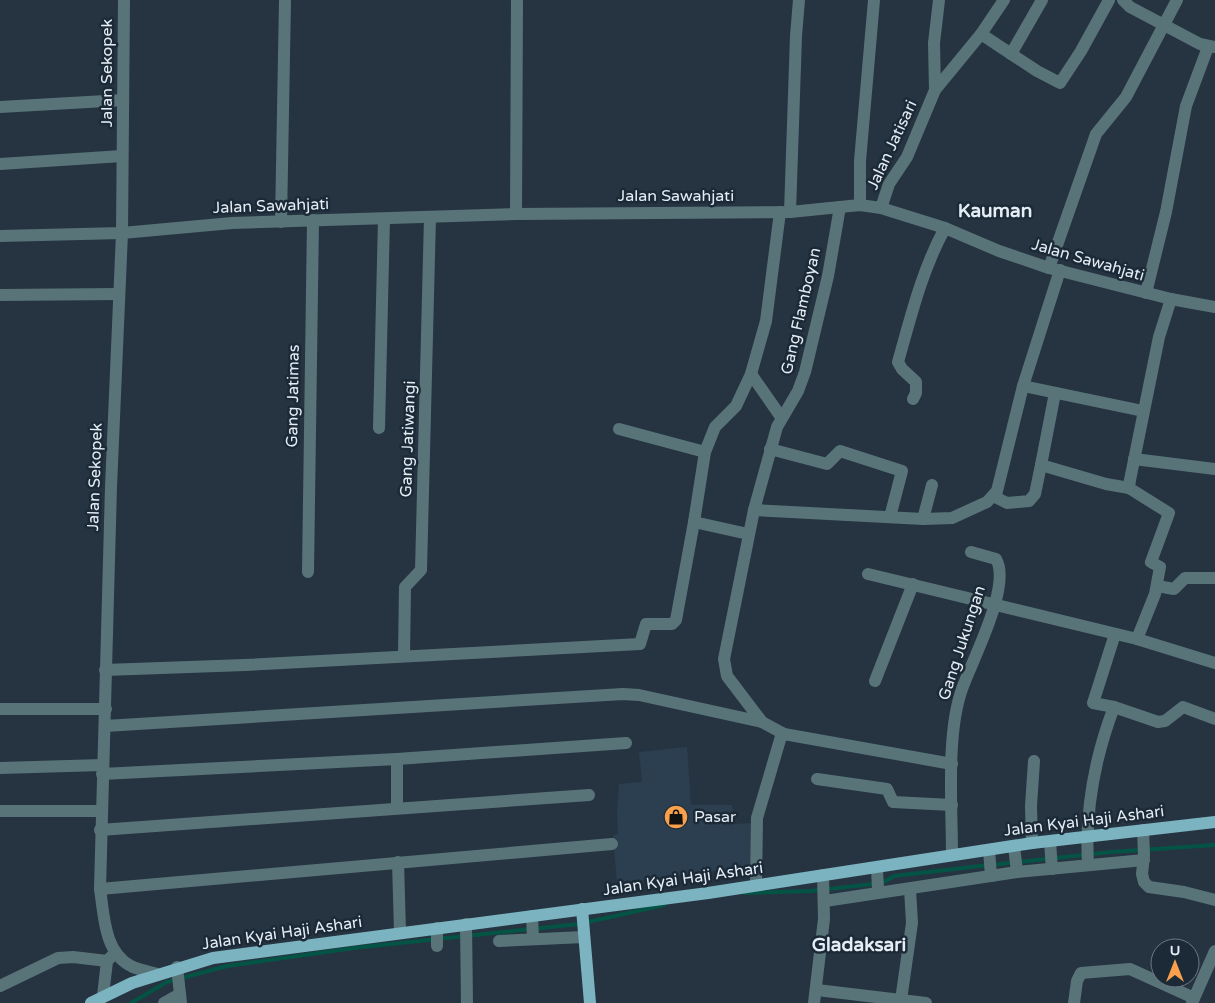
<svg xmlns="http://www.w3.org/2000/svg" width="1215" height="1003" font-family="'Varela Round',sans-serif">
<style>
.built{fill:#2b3f51}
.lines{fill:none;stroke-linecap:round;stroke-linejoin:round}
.stream{stroke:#045446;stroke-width:4}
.minor{stroke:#597479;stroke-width:12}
.major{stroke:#7bb4c0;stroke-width:12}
.labels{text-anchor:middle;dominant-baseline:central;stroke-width:5;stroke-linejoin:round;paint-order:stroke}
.street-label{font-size:16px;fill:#e4edf5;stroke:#1c2a37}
.poi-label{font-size:16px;fill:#e4edf5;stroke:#1c2a37;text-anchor:start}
.quarter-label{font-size:19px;font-weight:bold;fill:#e4edf5;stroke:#1c2a37}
</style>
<rect width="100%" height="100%" fill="#263441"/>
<!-- built -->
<polygon class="built" points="687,747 691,805 732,805 735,824 751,823 754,866 617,883 613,835 618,834 617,811 619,784 642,782 639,752"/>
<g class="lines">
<!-- stream -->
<g class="stream">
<polyline points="745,893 811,891 882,883 894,876 980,866 1111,852 1215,845"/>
<polyline points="131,1003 167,982 227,966 354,948 579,924 664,905"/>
</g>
<!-- minor -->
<g class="minor">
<path d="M 124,0 L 122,233 L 111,487 L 100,889 C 104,915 104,952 131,966 C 138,970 149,971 157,974"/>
<polyline points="1123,0 1130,7 1200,44 1215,47"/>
<polyline points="981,34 1037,71 1060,83 1081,51 1109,0"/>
<polyline points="1011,54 1042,0"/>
<polyline points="935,90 934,43 939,0"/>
<polyline points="0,107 123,100"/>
<polyline points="0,164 122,156"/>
<polyline points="860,205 860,161 874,0"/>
<polyline points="840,207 828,276 805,372 798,391 777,427 754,510 724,659 727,676 762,722 784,734 952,764"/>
<polyline points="881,208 889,184 907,157 935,90 981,34 1004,0"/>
<polyline points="790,212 796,36 799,0"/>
<polyline points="516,214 517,0"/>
<polyline points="281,222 285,0"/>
<polyline points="0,236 122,233 232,223 516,214 790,212 860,205 881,208 945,228 999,251 1049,268 1171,299 1215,307"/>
<polyline points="1049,268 1096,134 1126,97 1177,0"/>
<polyline points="1146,293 1166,212 1186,106 1208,47"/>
<polyline points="0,295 119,294"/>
<polyline points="751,374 781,417"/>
<polyline points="1023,386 1143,411"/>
<polyline points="1055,393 1041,465 1106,484 1129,488"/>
<path d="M 913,399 L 916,393 L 916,382 L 902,369 L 898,362 C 911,316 922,270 945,228"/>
<polyline points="379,428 384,219"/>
<polyline points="619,429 705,452"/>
<polyline points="770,449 827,464 840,451 902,471 890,517"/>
<polyline points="1134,459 1215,469"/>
<polyline points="993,496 1007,503 1029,501 1035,494 1041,465"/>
<polyline points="754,510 923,519 952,518 987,502 997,491 1023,386 1060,270"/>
<polyline points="923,519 932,485"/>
<polyline points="748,534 694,522 705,452 715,427 736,406 751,374 766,321 780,212"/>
<polyline points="308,572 313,220"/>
<polyline points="868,574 1137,639 1215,663"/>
<polyline points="1157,586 1174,589 1185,578 1215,578"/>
<polyline points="1115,634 1093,703 1114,707 1158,722 1165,721 1183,707 1215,719"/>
<polyline points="1137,639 1155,594 1160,567 1151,562 1169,513 1129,488 1130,480 1159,337 1171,299"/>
<polyline points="404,656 405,587 421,570 430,217"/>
<polyline points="105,670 245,665 640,644 646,624 672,624 676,620 694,522"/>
<polyline points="875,681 913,584"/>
<polyline points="0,709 106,709"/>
<polyline points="105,726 623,694 639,695 762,722"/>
<polyline points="0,768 103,765"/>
<polyline points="102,774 397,759"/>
<polyline points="817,779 887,789 893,802 952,805"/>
<polyline points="397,808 397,759 626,743"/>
<polyline points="0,811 102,811"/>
<polyline points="100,830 589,795"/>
<polyline points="1143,830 1144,855 1142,874 1144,882 1149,887 1184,892 1215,900"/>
<polyline points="1050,842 1052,869"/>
<polyline points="1032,843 1031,806 1034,761"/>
<polyline points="1014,846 1017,872"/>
<polyline points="989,850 991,876"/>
<path d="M 952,855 C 952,806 946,734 962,689 C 972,660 1012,586 996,559 L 971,552"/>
<polyline points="398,862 400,932"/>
<path d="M 1088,864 C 1085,811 1095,757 1114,707"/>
<polyline points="877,868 878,889"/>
<polyline points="756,885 757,818 782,733"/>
<polyline points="100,889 612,844"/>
<polyline points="825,901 1017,872 1144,860"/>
<polyline points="532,916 533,939"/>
<polyline points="466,924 467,1003"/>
<polyline points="437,928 437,946"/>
<polyline points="499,941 584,937"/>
<polyline points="177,967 181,1003"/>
<polyline points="0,986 58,958 73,957 107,961"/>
<polyline points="817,990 926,1003"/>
<polyline points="103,996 107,961 112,956"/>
<polyline points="901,1000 912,923 910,889"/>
<polyline points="164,1003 180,994"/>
<polyline points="814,1003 824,919 823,875"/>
<polyline points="1074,1003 1077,981 1081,973 1130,969 1194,998"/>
<polyline points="1192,1003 1215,951"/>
</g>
<!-- major -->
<g class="major">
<polyline points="582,909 590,1003"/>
<polyline points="91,1003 132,983 213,958 708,893 1032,843 1215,822"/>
</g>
</g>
<!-- icons -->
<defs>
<g id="shop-disc" transform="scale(1.25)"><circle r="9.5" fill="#f9a04d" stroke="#1c2a37"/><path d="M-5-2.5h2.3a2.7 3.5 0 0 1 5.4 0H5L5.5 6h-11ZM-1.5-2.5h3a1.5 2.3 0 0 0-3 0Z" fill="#111"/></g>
</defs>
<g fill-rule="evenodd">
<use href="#shop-disc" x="676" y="817"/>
</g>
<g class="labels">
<!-- street labels -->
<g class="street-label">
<text transform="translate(107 73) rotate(-90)">Jalan Sekopek</text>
<text transform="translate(892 145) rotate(-65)">Jalan Jatisari</text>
<text x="676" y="196">Jalan Sawahjati</text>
<text transform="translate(271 206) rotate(-2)">Jalan Sawahjati</text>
<text transform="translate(1088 260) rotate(16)">Jalan Sawahjati</text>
<text transform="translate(801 311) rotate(-77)">Gang Flamboyan</text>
<text transform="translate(293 396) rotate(-89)">Gang Jatimas</text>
<text transform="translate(408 439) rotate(-88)">Gang Jatiwangi</text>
<text transform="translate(95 477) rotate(-88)">Jalan Sekopek</text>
<text transform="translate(962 643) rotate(-72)">Gang Jukungan</text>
<text transform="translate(1084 821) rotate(-7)">Jalan Kyai Haji Ashari</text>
<text transform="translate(683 879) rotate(-8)">Jalan Kyai Haji Ashari</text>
<text transform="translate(282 933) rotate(-8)">Jalan Kyai Haji Ashari</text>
</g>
<!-- poi labels -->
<g class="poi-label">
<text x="694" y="817">Pasar</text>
</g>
<!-- quarter labels -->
<g class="quarter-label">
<text x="995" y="211">Kauman</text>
<text x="859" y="945">Gladaksari</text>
</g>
</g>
<!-- north arrow -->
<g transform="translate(1175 963)"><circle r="24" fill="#1c2a37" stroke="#6c7883"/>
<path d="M0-4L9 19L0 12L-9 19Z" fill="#f9a04d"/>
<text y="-8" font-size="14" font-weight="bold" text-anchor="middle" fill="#e4edf5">U</text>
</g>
</svg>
